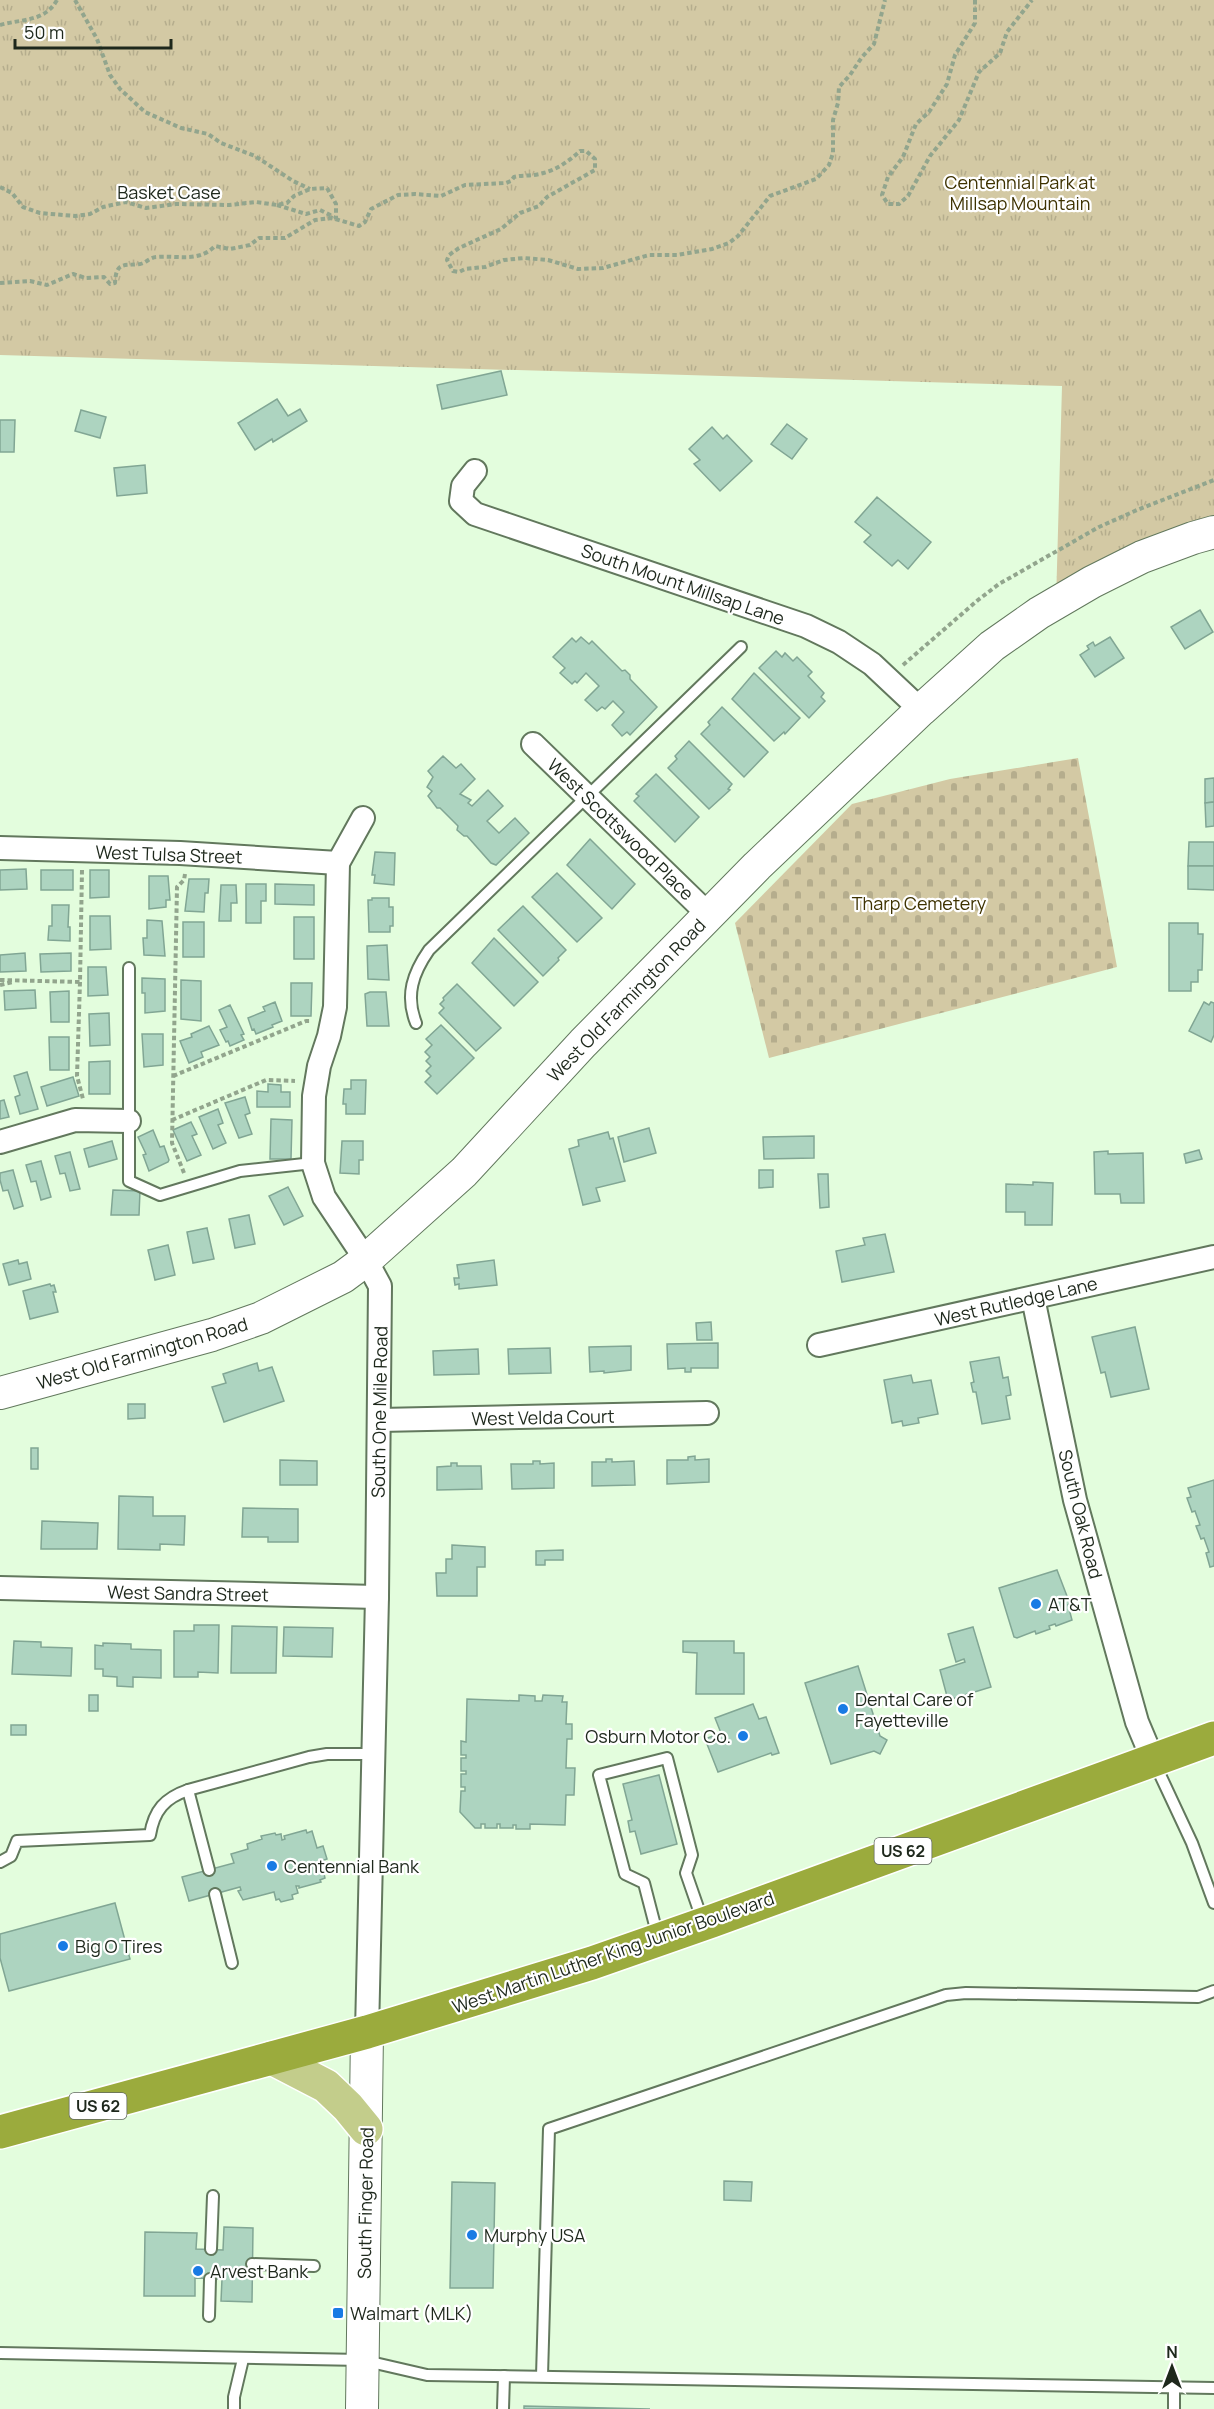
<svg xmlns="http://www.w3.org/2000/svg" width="1214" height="2409" font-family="Manrope,sans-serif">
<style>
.cemetery{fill:url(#cemetery-stones)}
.park{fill:url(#park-tufts)}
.building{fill:#add4c0;stroke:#81a694;stroke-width:1.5}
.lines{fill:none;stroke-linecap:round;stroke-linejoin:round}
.lane-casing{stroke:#62785d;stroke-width:14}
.street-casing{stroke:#62785d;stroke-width:26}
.secondary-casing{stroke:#62785d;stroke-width:34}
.primary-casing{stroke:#fff;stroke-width:36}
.highway-casing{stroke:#fff;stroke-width:36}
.path{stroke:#92a58d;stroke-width:4;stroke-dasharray:4.5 3;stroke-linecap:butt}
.lane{stroke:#fff;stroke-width:10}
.street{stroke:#fff;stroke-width:22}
.secondary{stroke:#fff;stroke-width:32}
.primary{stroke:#c3cd8b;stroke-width:33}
.highway{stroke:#9bab3d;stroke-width:33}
.poi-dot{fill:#197be4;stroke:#fff;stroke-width:2}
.labels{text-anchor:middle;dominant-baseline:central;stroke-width:4.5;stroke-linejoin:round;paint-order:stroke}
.shield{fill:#fff;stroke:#626860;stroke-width:1.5}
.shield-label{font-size:16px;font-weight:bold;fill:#1e281c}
.park-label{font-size:18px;fill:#3e3200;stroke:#fff}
.street-label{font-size:18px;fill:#1e281c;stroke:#fff}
.poi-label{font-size:18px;fill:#1e281c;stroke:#fff;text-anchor:start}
</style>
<defs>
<pattern id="cemetery-stones" width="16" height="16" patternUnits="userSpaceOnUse" patternTransform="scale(1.5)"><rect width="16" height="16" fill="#d3c9a4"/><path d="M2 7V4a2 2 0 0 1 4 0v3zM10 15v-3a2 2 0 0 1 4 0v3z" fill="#b5ad8d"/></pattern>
<pattern id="park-tufts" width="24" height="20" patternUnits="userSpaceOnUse" patternTransform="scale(1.5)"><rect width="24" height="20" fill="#d3c9a4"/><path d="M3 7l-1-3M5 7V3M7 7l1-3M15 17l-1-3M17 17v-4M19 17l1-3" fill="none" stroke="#b5ad8d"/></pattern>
</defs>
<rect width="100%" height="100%" fill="#e3fddd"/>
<!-- cemetery -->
<polygon class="cemetery" points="1078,758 1117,967 769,1058 735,923 852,804 950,779"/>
<!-- park -->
<polygon class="park" points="0,0 1214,0 1214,532 1056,603 1062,386 0,355"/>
<!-- building -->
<g class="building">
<polygon points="501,371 507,395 442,409 437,385"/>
<polygon points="277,399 288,416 300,409 307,421 273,442 272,439 255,450 238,423"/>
<polygon points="81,410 106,417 100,438 75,431"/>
<polygon points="0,420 15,420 14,452 0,452"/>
<polygon points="787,424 807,439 792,459 771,444"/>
<polygon points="712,427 723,439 727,435 752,461 720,491 694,464 700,460 689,449"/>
<polygon points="145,465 147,493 117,496 114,468"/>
<polygon points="877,497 931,542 908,569 898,560 892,566 864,542 871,535 855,522"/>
<polygon points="1200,610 1213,632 1185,649 1171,627"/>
<polygon points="581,637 589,644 592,641 622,671 625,670 630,675 630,679 657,707 630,735 627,732 622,736 612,725 624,712 613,701 605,709 602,707 597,711 585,700 599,686 586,673 577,683 575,681 572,684 560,673 565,668 553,657 572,638 576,642"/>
<polygon points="1110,637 1124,658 1095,677 1080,655 1089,649 1087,646 1093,642 1095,646"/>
<polygon points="776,651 782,657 785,653 793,661 797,657 812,672 808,676 824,693 821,697 825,701 809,718 759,668"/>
<polygon points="754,673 800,718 785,734 784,732 774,741 732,699"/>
<polygon points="722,707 768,752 744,777 701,734 710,725 708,722"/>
<polygon points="689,741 732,784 728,789 730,790 709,809 668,768 677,759 675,756"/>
<polygon points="443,756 456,768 461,764 475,779 460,794 471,800 468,803 472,806 488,790 503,806 487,821 499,833 515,818 529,833 496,865 491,863 467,836 464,836 457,830 458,826 440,808 437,808 428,796 432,791 427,787 433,777 428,771"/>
<polygon points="656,774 699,817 675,842 634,801 639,796 636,794"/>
<polygon points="1214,778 1214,802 1205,803 1205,779"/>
<polygon points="1214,802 1214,826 1206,827 1205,803"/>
<polygon points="590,839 635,884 612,909 567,865"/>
<polygon points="1189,842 1214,842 1214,866 1188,866"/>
<polygon points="375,852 395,853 394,885 374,883 375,875 372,875"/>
<polygon points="1188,866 1214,866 1214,890 1188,889"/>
<polygon points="26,869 27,889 0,890 0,870"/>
<rect x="41" y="870" width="32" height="20"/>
<polygon points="90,870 109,870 109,897 90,898"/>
<polygon points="557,873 602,918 577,942 532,897"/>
<polygon points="149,876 168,876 170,900 166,900 166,907 149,909"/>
<polygon points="189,879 209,879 208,893 205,893 204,912 185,911"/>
<polygon points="246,884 266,884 266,901 261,901 261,923 246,923"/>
<polygon points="275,884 314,885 314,905 275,904"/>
<polygon points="221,885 236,885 237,903 231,903 231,921 219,921"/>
<polygon points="372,898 389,898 389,907 393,907 393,926 390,926 390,932 369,932 368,900 372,900"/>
<polygon points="52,905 69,905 68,927 70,927 70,941 48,940 49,926 52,926"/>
<polygon points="523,906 566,950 558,958 559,960 543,976 498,930"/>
<polygon points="90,916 110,916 111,949 90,950"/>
<rect x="294" y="917" width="20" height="42"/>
<polygon points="147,920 162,921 165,956 144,955 143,938 147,938"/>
<rect x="183" y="922" width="21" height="35"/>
<polygon points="1169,923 1198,923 1198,934 1203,934 1202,970 1198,970 1198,982 1191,982 1191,991 1169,991"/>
<polygon points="494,938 538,982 514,1006 472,963"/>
<polygon points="387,945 389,980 368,979 367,946"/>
<polygon points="25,953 26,971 0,972 0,955"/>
<polygon points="71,953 71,971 41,972 40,954"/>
<polygon points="88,967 106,967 108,995 88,996"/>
<polygon points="142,978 165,979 165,1011 145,1013 145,993 142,993"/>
<polygon points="181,980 201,981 201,1021 181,1019"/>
<polygon points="291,983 312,983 311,1016 291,1016"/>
<polygon points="457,984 501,1028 476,1051 439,1013 444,1008 440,1004 444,1000 443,998"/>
<polygon points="35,990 36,1008 5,1010 4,991"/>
<polygon points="69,991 69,1022 51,1022 50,992"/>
<polygon points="370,992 386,992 389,1026 367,1026 365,994"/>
<polygon points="275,1002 282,1021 272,1025 273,1027 256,1034 254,1029 252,1030 248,1018 265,1011 263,1007"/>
<polygon points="1204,1002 1209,1005 1211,1002 1214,1003 1214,1035 1211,1042 1189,1031"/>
<polygon points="230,1005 244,1034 241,1035 244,1040 230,1046 228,1041 226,1042 220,1030 227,1027 219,1010"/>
<polygon points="109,1013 110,1045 90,1046 89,1014"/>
<polygon points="441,1025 474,1058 437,1094 425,1082 431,1076 426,1071 431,1066 426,1061 430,1057 425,1052 432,1045 426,1039"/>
<polygon points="209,1026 219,1045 201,1052 203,1057 189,1063 180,1041 192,1037 191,1034"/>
<polygon points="142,1034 163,1034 163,1065 144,1067"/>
<polygon points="49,1037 69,1037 69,1070 50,1070"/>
<polygon points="110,1061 110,1094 89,1094 89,1062"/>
<polygon points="27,1072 38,1109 20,1114 15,1097 20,1095 14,1076"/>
<polygon points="73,1077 79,1096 47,1106 41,1087"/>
<polygon points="351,1080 366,1080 365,1114 346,1114 346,1104 343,1104 344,1089 351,1089"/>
<polygon points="268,1084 281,1085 281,1092 290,1092 290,1107 257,1107 257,1091 268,1092"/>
<polygon points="245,1097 250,1113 245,1115 252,1134 239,1138 225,1103"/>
<polygon points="4,1100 9,1117 0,1119 0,1101"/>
<polygon points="218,1109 223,1123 218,1125 226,1143 213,1149 199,1117"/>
<polygon points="271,1119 292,1120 291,1159 270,1159"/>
<polygon points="191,1122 197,1134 192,1136 201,1155 187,1161 173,1130"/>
<polygon points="649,1128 656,1153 624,1162 618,1137"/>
<polygon points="153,1130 160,1147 164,1146 169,1160 168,1162 149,1171 143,1155 146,1154 138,1137"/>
<polygon points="608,1132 610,1139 613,1138 625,1181 596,1188 600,1201 583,1205 569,1149 579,1146 578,1140"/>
<polygon points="814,1136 814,1158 764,1159 763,1137"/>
<polygon points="112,1141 117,1159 89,1167 84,1149"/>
<polygon points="342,1141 363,1141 363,1160 359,1160 359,1174 340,1173"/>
<polygon points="1199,1150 1202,1159 1186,1163 1184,1154"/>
<polygon points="1108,1151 1108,1154 1143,1153 1144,1203 1121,1203 1120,1194 1095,1194 1094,1152"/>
<polygon points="70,1152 80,1189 70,1191 65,1173 60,1174 55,1156"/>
<polygon points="41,1161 51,1197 41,1200 36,1181 31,1182 26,1165"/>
<polygon points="13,1170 23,1206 14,1209 8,1190 3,1191 0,1180 0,1173"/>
<polygon points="759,1170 773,1170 773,1187 759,1188"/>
<polygon points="818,1174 828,1174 829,1207 820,1208"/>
<polygon points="1033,1182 1053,1183 1052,1225 1025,1225 1025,1212 1006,1212 1006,1184 1033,1185"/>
<polygon points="288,1187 303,1216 284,1225 269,1196"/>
<polygon points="113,1190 140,1191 139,1215 111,1215"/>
<polygon points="249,1215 255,1244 235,1248 229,1219"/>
<polygon points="207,1228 214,1259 193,1263 187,1232"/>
<polygon points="885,1234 894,1272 842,1282 836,1251 865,1245 863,1238"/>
<polygon points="168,1245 175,1275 155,1280 148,1250"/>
<polygon points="18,1260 19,1264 27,1262 31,1279 9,1285 3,1264"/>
<polygon points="494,1260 497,1285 459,1289 459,1284 455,1285 454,1278 459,1278 457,1265"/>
<polygon points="50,1284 51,1286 54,1285 56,1292 53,1292 58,1312 30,1319 23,1291"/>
<polygon points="711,1322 712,1340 697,1340 696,1323"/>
<polygon points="1135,1327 1149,1389 1111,1397 1105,1372 1101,1373 1092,1337"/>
<polygon points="718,1343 718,1368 691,1368 691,1372 685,1372 685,1368 668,1369 667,1344"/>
<polygon points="631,1346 631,1370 604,1373 604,1371 590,1372 589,1347"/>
<polygon points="550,1348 551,1373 509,1374 508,1349"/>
<polygon points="478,1349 479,1374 434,1375 433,1351"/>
<polygon points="999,1357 1003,1378 1008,1377 1011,1395 1006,1396 1010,1419 982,1424 976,1392 973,1392 971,1383 974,1382 970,1362"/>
<polygon points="257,1363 259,1371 272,1367 284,1401 224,1422 212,1387 226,1383 223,1374"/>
<polygon points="911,1375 913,1383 931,1380 938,1414 918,1418 919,1423 903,1426 902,1421 892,1423 884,1380"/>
<polygon points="128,1404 145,1404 145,1418 128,1419"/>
<rect x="31" y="1448" width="7" height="21"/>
<polygon points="695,1456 695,1460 709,1459 709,1482 667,1484 667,1460 688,1460 688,1457"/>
<polygon points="606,1459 612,1459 612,1462 634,1461 635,1485 592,1486 592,1462 606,1462"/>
<polygon points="280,1460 317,1461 317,1485 280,1485"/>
<polygon points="533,1461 540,1461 540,1464 554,1463 554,1488 512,1489 511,1464 533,1464"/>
<polygon points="451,1463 457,1463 457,1466 481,1466 482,1489 437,1490 437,1467 451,1466"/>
<polygon points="1214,1480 1214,1566 1210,1567 1206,1553 1209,1552 1204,1538 1201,1539 1196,1526 1200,1525 1195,1511 1192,1512 1187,1498 1191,1497 1188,1488"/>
<polygon points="119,1496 153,1497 153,1516 185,1516 184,1545 160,1544 160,1550 118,1549"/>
<polygon points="243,1508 298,1509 298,1542 268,1542 268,1537 242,1537"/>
<polygon points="42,1521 98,1523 97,1549 41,1549"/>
<polygon points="452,1545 485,1547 485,1567 477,1567 477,1596 437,1596 436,1573 446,1573 446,1559 452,1559"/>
<polygon points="563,1550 563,1560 545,1560 545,1565 536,1565 536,1551"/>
<polygon points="1057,1570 1070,1604 1068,1605 1072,1620 1056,1626 1055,1624 1049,1626 1050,1629 1036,1634 1035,1631 1017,1638 1014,1637 999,1588"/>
<polygon points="194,1625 219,1625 218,1673 198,1672 198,1677 174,1677 174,1631 194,1631"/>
<polygon points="232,1626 277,1627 276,1673 231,1673"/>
<polygon points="284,1627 333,1628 332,1657 283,1656"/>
<polygon points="973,1627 991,1687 948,1700 940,1670 965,1662 964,1659 956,1662 948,1634"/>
<polygon points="14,1641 41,1642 41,1647 72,1648 71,1676 12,1674"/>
<polygon points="683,1641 734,1641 734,1653 744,1653 744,1694 696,1694 697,1653 683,1652"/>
<polygon points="103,1643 131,1644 131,1649 161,1650 161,1678 133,1677 133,1687 117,1686 117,1677 103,1676 103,1669 95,1669 95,1645 103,1646"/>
<polygon points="858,1666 880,1736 887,1740 880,1754 874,1751 831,1764 805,1683"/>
<rect x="89" y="1695" width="9" height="16"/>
<polygon points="519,1695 535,1696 535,1701 542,1701 543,1695 563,1696 562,1702 567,1702 566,1724 572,1724 572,1739 567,1739 566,1768 575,1768 574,1795 566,1795 565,1825 530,1824 530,1829 516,1829 516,1825 513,1825 513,1828 500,1828 500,1824 497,1824 497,1828 485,1828 485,1824 481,1824 481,1828 475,1828 460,1812 461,1791 465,1791 465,1787 461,1787 461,1774 466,1774 466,1771 461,1771 461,1758 466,1758 466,1755 461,1755 461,1741 466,1742 467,1699 519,1701"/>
<polygon points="753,1704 759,1719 766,1717 779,1753 772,1755 771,1753 718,1772 705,1739 721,1733 715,1718"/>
<rect x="11" y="1725" width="15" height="10"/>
<polygon points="659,1775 677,1844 641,1854 635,1831 630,1832 628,1821 632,1820 623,1784"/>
<polygon points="306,1830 307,1833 312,1831 317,1848 323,1846 327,1859 321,1861 325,1878 320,1880 321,1882 299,1888 299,1886 296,1886 298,1893 292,1895 293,1899 281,1902 279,1899 276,1900 274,1892 243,1900 238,1891 241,1890 240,1887 189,1901 182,1877 234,1863 231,1854 248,1849 247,1844 262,1839 261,1836 275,1833 276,1835 281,1834 282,1840 285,1839 284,1836"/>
<polygon points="115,1903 130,1959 9,1991 0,1958 0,1934"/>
<polygon points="724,2181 752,2182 751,2201 724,2200"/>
<polygon points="452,2182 495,2183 493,2288 450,2288"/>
<polygon points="224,2227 253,2228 252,2302 221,2301 222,2279 195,2278 195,2296 144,2296 145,2232 197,2233 196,2249 223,2250"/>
<polygon points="524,2406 650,2409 524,2409"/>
</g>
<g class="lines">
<!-- lane casing -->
<g class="lane-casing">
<g id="lane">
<polyline points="129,968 129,1181 160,1195 240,1171 313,1163"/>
<path d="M 416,1023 C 405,995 413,973 429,950 L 741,647"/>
<polyline points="1155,1764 1192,1843 1214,1903"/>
<polyline points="188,1790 209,1870"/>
<path d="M 0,1862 L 11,1856 L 17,1841 L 150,1835 C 154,1810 165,1798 188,1790 L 309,1757 L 327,1754 L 373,1754"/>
<polyline points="215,1894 232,1963"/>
<polyline points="658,1937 644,1883 625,1874 599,1775 667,1758 692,1855 686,1873 703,1922"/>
<polyline points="211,2249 213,2196"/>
<polyline points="252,2264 314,2266"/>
<polyline points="209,2316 210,2279"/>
<polyline points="0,2353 362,2360 427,2375 1214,2388"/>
<polyline points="542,2376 549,2129 946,1995 966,1993 1198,1997 1214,1991"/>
<polyline points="234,2409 234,2397 243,2359"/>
<polyline points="503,2409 504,2376"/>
<polyline points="1174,2409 1174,2387"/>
</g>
</g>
<!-- street casing -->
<g class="street-casing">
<g id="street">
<polyline points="475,471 463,486 461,501 475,514 806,626 839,642 872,664 921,710"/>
<polyline points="533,744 709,915"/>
<polyline points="363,818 338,863 335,1007 329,1036 319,1066 314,1096 313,1163 324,1197 366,1260 380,1286 377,1597 367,2032"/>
<polyline points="0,848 180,853 338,863"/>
<polyline points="0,1142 75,1120 129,1121"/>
<polyline points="1033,1298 1075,1500 1137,1722 1153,1760"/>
<polyline points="819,1345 1214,1257"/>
<polyline points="380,1420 707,1413"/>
<polyline points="0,1588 377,1597"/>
</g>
</g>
<!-- secondary casing -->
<g class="secondary-casing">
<g id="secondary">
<polyline points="0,1393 212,1335 261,1318 343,1277 366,1260 464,1172 583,1043 757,866 921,710 992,646 1039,613 1092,582 1142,557 1193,538 1214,532"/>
<polyline points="362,2409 367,2032"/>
</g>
</g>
<!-- primary casing -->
<g class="primary-casing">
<polyline id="primary" points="272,2058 326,2086 348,2107 366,2129"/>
</g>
<!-- highway casing -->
<g class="highway-casing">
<polyline id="highway" points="0,2132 367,2032 592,1963 712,1921 1214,1738"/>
</g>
<!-- path -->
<g class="path">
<polyline points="75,0 97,39 110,75 120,89 145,112 181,128 208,134 221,143 255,156 293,181 310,189"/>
<polyline points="975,0 975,23 955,55 947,84 929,112 916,124 903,157 888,177 882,195 888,204 899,204 908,196 930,156 959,120 979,72 1000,53 1007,32 1032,0"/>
<path d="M 0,25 C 21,19 45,22 57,0"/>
<polyline points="0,187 12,193 23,207 40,213 75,216 90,214 103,207 126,202 146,208 176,204 229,205 256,202 277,205 287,203 294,196 310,189 327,188 336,204 336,219"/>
<polyline points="277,205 306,214 320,210 334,217"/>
<path d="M 0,283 L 30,281 L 47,285 L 73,274 L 86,278 L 104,277 L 110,284 L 115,283 C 116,261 124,266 140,264 C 146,263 150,257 157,257 C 178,255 198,263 215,246 L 230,249 L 250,245 L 259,238 L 285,238 L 315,220 L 332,218 L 359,226 L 365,222 L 371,209 L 398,195 L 415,194 L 441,196 L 465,185 L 506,183 L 511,181 L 514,177 C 521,175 527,176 533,175 C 552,173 567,163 580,151 L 586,151 L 595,159 L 595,170 L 547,197 L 539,206 L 520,213 L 501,229 L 459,248 L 449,255 L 447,260 L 453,271 L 459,272 L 465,269 L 485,267 L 504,260 L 524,258 L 548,260 L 578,269 L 603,268 L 649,255 L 677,255 L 712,249 L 729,243 L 738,236 L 770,196 L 816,179 L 829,165 L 833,153 L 833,120 L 838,103 L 839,87 L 850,75 L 862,57 L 874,44 L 885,0"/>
<polyline points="903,665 978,600 999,584 1099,527 1137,510 1214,480"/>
<polyline points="0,980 80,982 82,870"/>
<polyline points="80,982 77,1076 83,1099"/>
<polyline points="0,985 13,982"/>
<polyline points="173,1076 306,1021 311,1021"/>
<polyline points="172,1120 266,1080 295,1081"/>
<polyline points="184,1173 172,1143 177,887 184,880 185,874"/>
</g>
<!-- lane -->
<use href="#lane" class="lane"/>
<!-- street -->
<use href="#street" class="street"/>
<!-- secondary -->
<use href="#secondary" class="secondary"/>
<!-- primary -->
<use href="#primary" class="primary"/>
<!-- highway -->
<use href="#highway" class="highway"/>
</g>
<!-- markers -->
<g class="poi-dot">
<circle cx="1036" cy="1604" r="6"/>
<circle cx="843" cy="1709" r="6"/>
<circle cx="743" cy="1736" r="6"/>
<circle cx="272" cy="1866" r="6"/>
<circle cx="63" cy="1946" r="6"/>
<circle cx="472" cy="2235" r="6"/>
<circle cx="198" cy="2271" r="6"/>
<rect x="332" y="2307" width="12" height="12" rx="3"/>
</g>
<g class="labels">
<!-- shield labels -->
<g class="shield">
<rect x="874.5" y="1838" width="57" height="26" rx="4.5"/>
<rect x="69.5" y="2093" width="57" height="26" rx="4.5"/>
</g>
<g class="shield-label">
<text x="903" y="1851">US 62</text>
<text x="98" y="2106">US 62</text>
</g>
<!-- park labels -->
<g class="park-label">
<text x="1020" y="182">Centennial Park at<tspan x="1020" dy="21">Millsap Mountain</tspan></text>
<text x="919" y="903">Tharp Cemetery</text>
</g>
<!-- street labels -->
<g class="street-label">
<text x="169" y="192">Basket Case</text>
<text transform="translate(683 584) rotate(19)">South Mount Millsap Lane</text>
<text transform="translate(621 829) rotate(44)">West Scottswood Place</text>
<text transform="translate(169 854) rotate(2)">West Tulsa Street</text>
<text transform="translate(626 1000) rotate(-46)">West Old Farmington Road</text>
<text transform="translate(1016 1301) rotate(-13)">West Rutledge Lane</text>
<text transform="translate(142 1353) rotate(-16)">West Old Farmington Road</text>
<text transform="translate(379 1412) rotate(-89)">South One Mile Road</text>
<text transform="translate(543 1417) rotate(-1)">West Velda Court</text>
<text transform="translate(1081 1514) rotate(76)">South Oak Road</text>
<text transform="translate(188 1593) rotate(1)">West Sandra Street</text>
<text transform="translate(613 1952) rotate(-19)">West Martin Luther King Junior Boulevard</text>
<text transform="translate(365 2203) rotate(-89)">South Finger Road</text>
</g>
<!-- poi labels -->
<g class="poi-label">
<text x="1048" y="1604">AT&amp;T</text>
<text x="855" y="1699">Dental Care of<tspan x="855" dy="21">Fayetteville</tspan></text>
<text x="731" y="1736" text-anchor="end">Osburn Motor Co.</text>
<text x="284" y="1866">Centennial Bank</text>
<text x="75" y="1946">Big O Tires</text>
<text x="484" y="2235">Murphy USA</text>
<text x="210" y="2271">Arvest Bank</text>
<text x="350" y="2313">Walmart (MLK)</text>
</g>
</g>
<!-- north arrow -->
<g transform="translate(1172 2367)" stroke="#ffffff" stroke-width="4.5" paint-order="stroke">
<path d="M0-4.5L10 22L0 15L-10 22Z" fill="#1e281c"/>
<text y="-9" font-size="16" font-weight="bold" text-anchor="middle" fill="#1e281c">N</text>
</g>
<!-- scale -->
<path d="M15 39v9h156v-9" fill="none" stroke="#1e281c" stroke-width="3"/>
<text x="24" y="39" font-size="18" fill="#1e281c" stroke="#ffffff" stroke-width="4.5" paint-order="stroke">50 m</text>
</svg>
